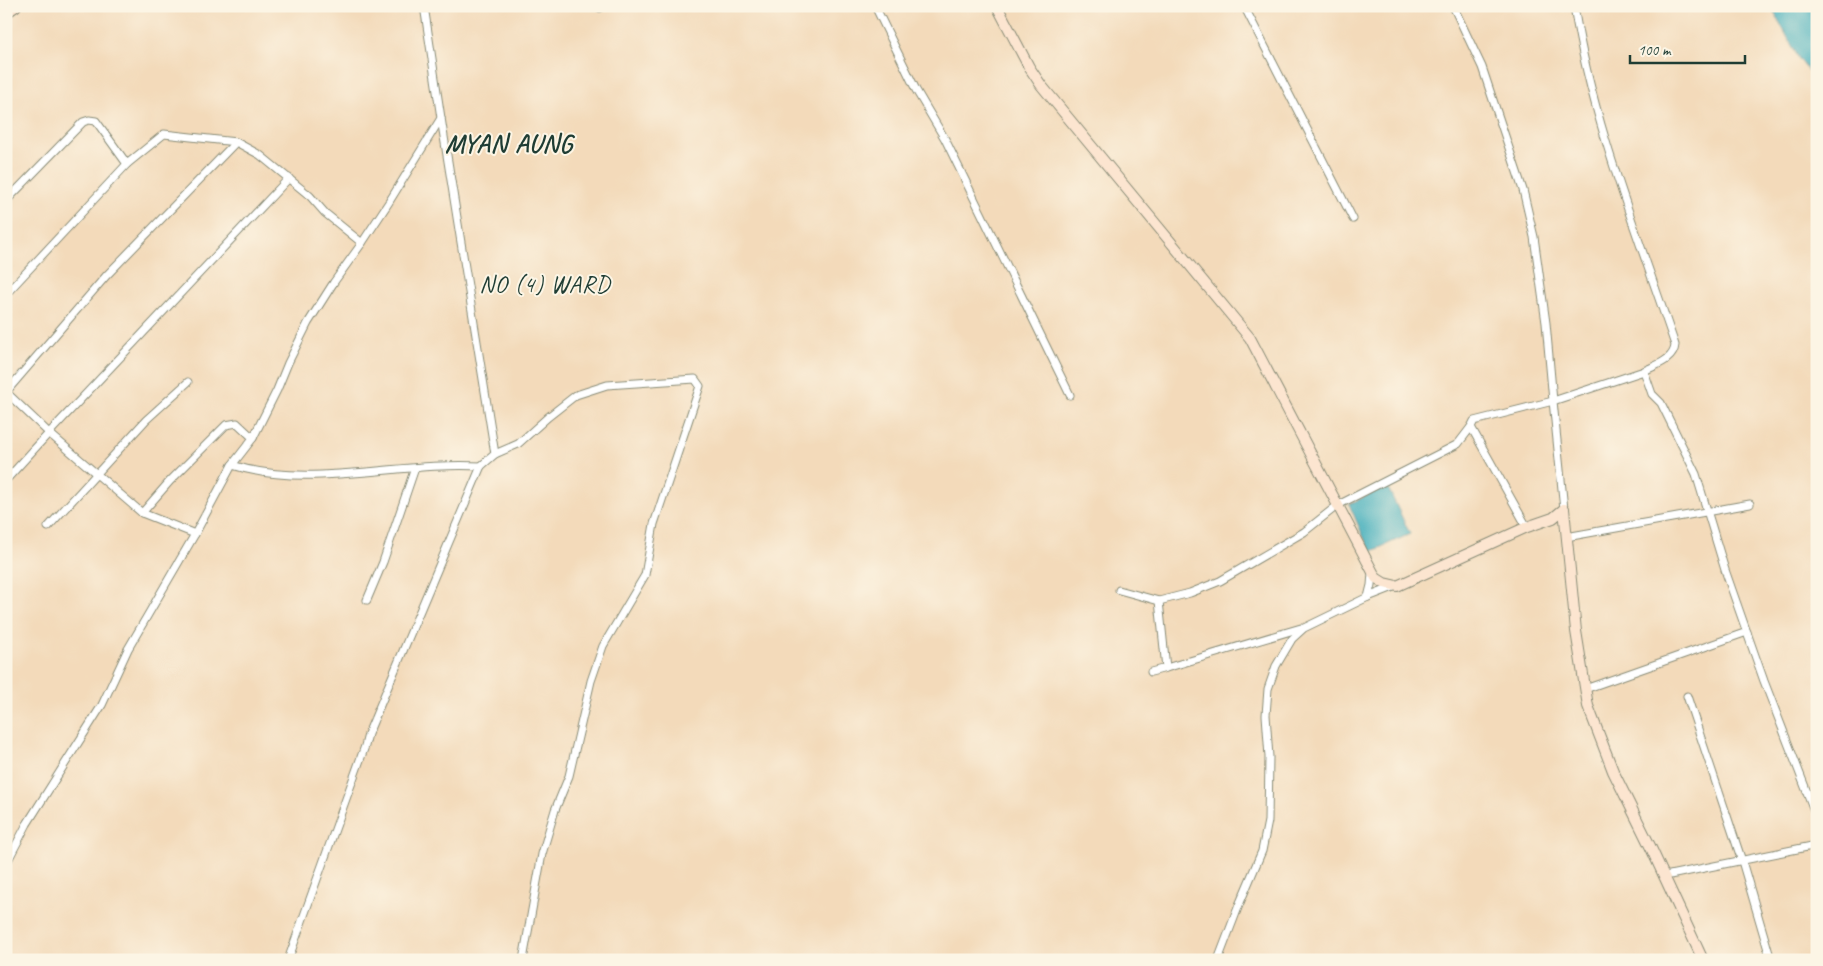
<svg xmlns="http://www.w3.org/2000/svg" width="1823" height="966" font-family="Caveat,sans-serif">
<style>
.water{fill:#3fadbc;stroke:#2f7578}
.lines{fill:none;stroke-linecap:round;stroke-linejoin:round}
.street-casing{stroke:#898c77;stroke-width:9}
.secondary-casing{stroke:#898c77;stroke-width:12}
.street{stroke:#fff;stroke-width:7}
.secondary{stroke:#fce5d0;stroke-width:10}
.labels{text-anchor:middle;dominant-baseline:central;stroke-width:4;stroke-linejoin:round;paint-order:stroke}
.quarter-label{font-size:24px;letter-spacing:1px;fill:#1f3d34;stroke:#fcf5e5}
.district-label{font-size:26px;font-weight:bold;letter-spacing:1px;fill:#1f3d34;stroke:#fcf5e5}
</style>
<rect width="100%" height="100%" fill="#fcf5e5"/>
<filter id="ink" filterUnits="userSpaceOnUse"><feTurbulence type="fractalNoise" baseFrequency=".02" numOctaves="2"/><feDisplacementMap in="SourceGraphic" scale="10" xChannelSelector="R" yChannelSelector="G"/><feConvolveMatrix kernelMatrix="1 2 1 2 8 2 1 2 1" color-interpolation-filters="sRGB"/></filter>
<filter id="wash" filterUnits="userSpaceOnUse"><feTurbulence type="fractalNoise" baseFrequency=".0096" numOctaves="4" result="noise"/><feDisplacementMap in="SourceGraphic" scale="20" xChannelSelector="R" yChannelSelector="G"/><feGaussianBlur stdDeviation="1.12" result="paint"/><feColorMatrix in="noise" values="0 0 0 0 0 0 0 0 0 0 0 0 0 0 0 0 0 1.4 0 .05"/><feComposite in="paint" operator="in"/></filter>
<g filter="url(#wash)">
<rect width="100%" height="100%" fill="#f3daba"/>
<!-- water -->
<g class="water">
<polygon points="1771,6 1817,6 1817,82 1799,59"/>
<polygon points="1387,486 1410,534 1370,552 1349,504"/>
</g>
</g>
<g filter="url(#ink)">
<g class="lines">
<!-- street casing -->
<g class="street-casing">
<g id="street">
<polyline points="424,6 441,118 495,454 518,444 548,417 576,395 607,385 695,379 700,386 654,524 645,575 603,646 591,681 569,776 555,810 542,854 523,960"/>
<polyline points="875,6 916,90 945,139 1070,395"/>
<polyline points="1244,6 1353,219"/>
<polyline points="1453,6 1482,67 1523,190 1534,237 1546,323 1553,401 1474,421 1471,427 1527,527"/>
<path d="M 1574,6 C 1592,122 1638,235 1675,345 C 1674,360 1656,365 1644,371 L 1652,394 L 1661,403 L 1696,474 L 1725,570 L 1764,681 L 1817,818"/>
<polyline points="600,8 600,6"/>
<polyline points="6,201 83,122 89,120 96,121 127,164"/>
<polyline points="362,243 389,202 441,118"/>
<polyline points="6,294 127,164 164,134 236,142 260,155 310,196 325,213 362,243 334,282 308,323 288,363 277,390 253,438"/>
<polyline points="6,392 106,276 236,142"/>
<polyline points="6,392 49,433 142,513 195,534"/>
<path d="M 232,465 C 308,490 402,461 481,466"/>
<polyline points="6,480 49,433 289,178"/>
<polyline points="1564,509 1553,401 1644,371"/>
<polyline points="48,527 146,420 188,382"/>
<polyline points="1566,537 1750,504"/>
<polyline points="1372,573 1371,585 1368,597 1396,586"/>
<polyline points="1119,590 1159,601 1190,593 1220,581 1304,532 1338,505 1458,444 1471,427"/>
<polyline points="367,600 383,562 415,468"/>
<polyline points="1159,601 1166,668 1301,628"/>
<polyline points="1151,672 1166,668"/>
<polyline points="1585,689 1747,632"/>
<polyline points="1687,696 1742,861 1771,960"/>
<polyline points="6,864 27,824 102,705 128,649 195,534 232,465 253,438 237,423 226,425 170,481 142,513"/>
<polyline points="1665,876 1817,845"/>
<polyline points="288,960 365,746 368,734 481,466 495,454"/>
<polyline points="1218,960 1239,905 1262,851 1268,821 1269,757 1266,715 1268,689 1276,666 1292,639 1304,628 1368,597"/>
</g>
</g>
<!-- secondary casing -->
<g class="secondary-casing">
<g id="secondary">
<polyline points="997,6 1029,67 1041,85 1250,338 1376,578 1384,583 1397,586 1527,527 1553,518 1564,509"/>
<polyline points="6,13 16,6"/>
<polyline points="1564,509 1576,631 1588,706 1613,771 1651,848 1703,960"/>
</g>
</g>
<!-- street -->
<use href="#street" class="street"/>
<!-- secondary -->
<use href="#secondary" class="secondary"/>
</g>
</g>
<g class="labels">
<!-- quarter labels -->
<g class="quarter-label">
<text x="545" y="284">NO (4) WARD</text>
</g>
<!-- district labels -->
<g class="district-label">
<text x="509" y="143">MYAN AUNG</text>
</g>
</g>
<!-- margin -->
<rect width="1823" height="966" fill="none" stroke="#fcf5e5" stroke-width="25"/>
<!-- scale -->
<path d="M1630 55v8h115v-8" fill="none" stroke="#1f3d34" stroke-width="2.5"/>
<text x="1638" y="55" font-size="15" fill="#1f3d34" stroke="#fcf5e5" stroke-width="4" paint-order="stroke">100 m</text>
</svg>
